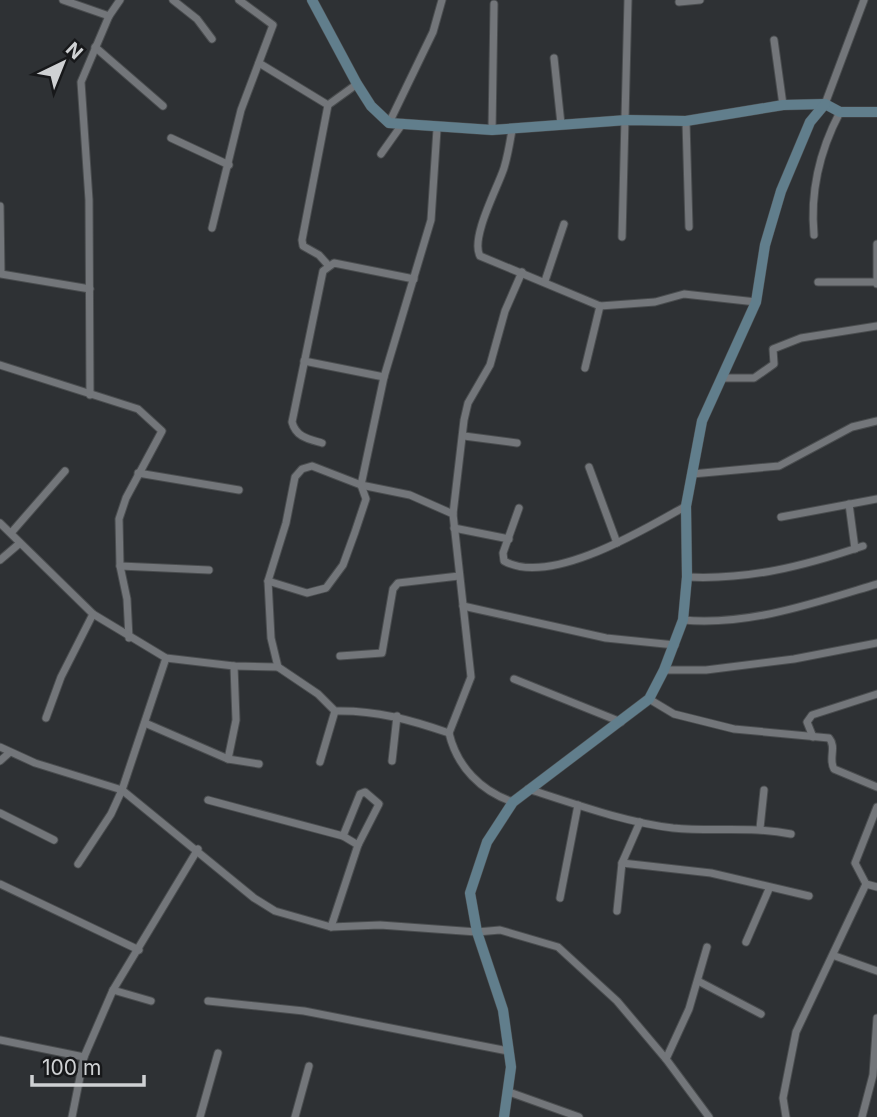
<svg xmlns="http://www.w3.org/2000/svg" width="877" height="1117" font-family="Inter,sans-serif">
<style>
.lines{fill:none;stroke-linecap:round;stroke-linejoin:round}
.street-casing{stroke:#4a4d4f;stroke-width:9}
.secondary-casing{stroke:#4a4d4f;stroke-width:11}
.street{stroke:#73767a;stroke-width:7}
.secondary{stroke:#617e8c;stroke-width:10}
</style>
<rect width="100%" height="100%" fill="#2e3134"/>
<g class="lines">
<!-- street casing -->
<g class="street-casing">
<g id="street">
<polyline points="63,0 109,16"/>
<polyline points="173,0 197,19 212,39"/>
<polyline points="679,2 700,0"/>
<polyline points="774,40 783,105"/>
<polyline points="95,47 163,106"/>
<polyline points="554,58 561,124"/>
<polyline points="259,63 328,105 357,84"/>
<polyline points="825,104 864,0"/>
<polyline points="328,105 302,240 303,246 319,255 328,265"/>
<polyline points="686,121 689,227"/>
<polyline points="389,123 433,32 442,0"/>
<polyline points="492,130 494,4"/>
<path d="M 512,130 C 510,142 508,155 504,168 C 498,187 470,238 480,256 L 600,306 L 655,302 L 684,294 L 756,302"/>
<polyline points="171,138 229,165"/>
<polyline points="381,154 403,123"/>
<polyline points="0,206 1,274 90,289"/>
<polyline points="212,228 241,110 273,25 239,0"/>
<path d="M 814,235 C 810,192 820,150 840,112"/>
<polyline points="622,237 628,0"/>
<polyline points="877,244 877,284"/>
<polyline points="545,281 564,224"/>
<polyline points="818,282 876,282"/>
<polyline points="304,361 384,377"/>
<polyline points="0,365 138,409 162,431 126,498 119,519 120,566 127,599 129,638"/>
<polyline points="585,368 600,306"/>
<polyline points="721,378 754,378 774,364 773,349 801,338 877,326"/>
<polyline points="90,395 89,200 81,82 109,16 120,0"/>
<polyline points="464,436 517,443"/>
<path d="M 322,443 C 308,439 296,437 292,422 L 323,271 L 334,263 L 414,279"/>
<polyline points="589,467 617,543"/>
<polyline points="138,473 239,490"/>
<polyline points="692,474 779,466 852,427 877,421"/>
<polyline points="849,504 855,549"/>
<path d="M 519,508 L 503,553 L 504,561 C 550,587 645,529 686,506"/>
<path d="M 453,514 L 410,495 L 361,485 L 312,466 L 302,469 L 295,477 L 286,523 L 268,581 L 271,638 L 278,667 L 318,694 L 335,711 C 376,710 411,720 449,733 C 457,767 481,791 513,802"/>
<polyline points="781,517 877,499"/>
<polyline points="0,523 93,614 166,658 234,666 278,667"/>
<polyline points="454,528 509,539"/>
<polyline points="11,533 65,471"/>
<polyline points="0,560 20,543"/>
<polyline points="120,566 209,570"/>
<path d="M 687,577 C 749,580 804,566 863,546"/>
<polyline points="268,581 307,593 326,588 343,565 355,532 366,499 361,485 384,377 431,220 437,129"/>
<polyline points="463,606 606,638 675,645"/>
<path d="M 683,620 C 749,626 814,603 877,584"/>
<polyline points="340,656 382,653 393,589 398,583 459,576"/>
<polyline points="664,670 706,670 794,659 877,643"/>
<polyline points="514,679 621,722"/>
<path d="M 649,699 L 674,714 L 734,729 L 829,738 C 837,747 828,759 834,769 L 877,787"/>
<polyline points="46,718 61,677 93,614"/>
<polyline points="145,723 228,759 259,764"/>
<polyline points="449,733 471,677 453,514 464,420 468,403 490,365 505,311 522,272"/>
<polyline points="813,737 807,722 812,715 877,694"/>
<polyline points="0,747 35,763 122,790 254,898 275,911 331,927 380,925 477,932 500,930 558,947 617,1001 666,1059 709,1117"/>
<polyline points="228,759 236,720 234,666"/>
<polyline points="0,761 9,753"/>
<polyline points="392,761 397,716"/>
<polyline points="320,762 335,711"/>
<path d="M 528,789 C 575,804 624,822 673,828 C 714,832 752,826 791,834"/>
<polyline points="208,800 343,836 358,845"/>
<polyline points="877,807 855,863 866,884 877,887"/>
<polyline points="0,813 54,840"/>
<polyline points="760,828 764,790"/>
<polyline points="622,863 711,873 809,896"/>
<polyline points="78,864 111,814 122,790 166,658"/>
<polyline points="0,884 139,950"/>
<polyline points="560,898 578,805"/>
<polyline points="617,911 622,863 640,822"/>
<polyline points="331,927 358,845 379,804 365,792 360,794 343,836"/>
<polyline points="746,942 769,889"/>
<polyline points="835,956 877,971"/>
<polyline points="698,981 761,1014"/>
<polyline points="113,990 151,1001"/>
<polyline points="208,1001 304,1011 508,1051"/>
<polyline points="0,1040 84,1057"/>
<polyline points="666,1059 689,1009 707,947"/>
<polyline points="509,1092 579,1117"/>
<polyline points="72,1117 84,1057 113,990 198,849"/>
<polyline points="200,1117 218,1053"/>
<polyline points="295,1117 309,1066"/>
<polyline points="786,1117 783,1098 796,1032 866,884"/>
<polyline points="862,1117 873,1075 877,1018"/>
</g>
</g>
<!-- secondary casing -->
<g class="secondary-casing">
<g id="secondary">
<polyline points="312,0 357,84 371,106 389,123 492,130 627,120 686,121 783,105 825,104 840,112 877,112"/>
<polyline points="504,1117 511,1067 503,1010 477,932 470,893 487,842 513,802 649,699 664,670 683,620 687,577 686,506 702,421 756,302 765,245 781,191 810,122 825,104"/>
</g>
</g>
<!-- street -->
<use href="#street" class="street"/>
<!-- secondary -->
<use href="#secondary" class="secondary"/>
</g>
<!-- north arrow -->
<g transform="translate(63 63) rotate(43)" stroke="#17181a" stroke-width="5" paint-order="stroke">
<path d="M0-5L12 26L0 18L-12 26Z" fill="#cfd1d3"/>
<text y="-10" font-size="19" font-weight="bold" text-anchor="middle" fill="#cfd1d3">N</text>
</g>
<!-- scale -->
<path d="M32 1075v10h112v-10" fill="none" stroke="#cfd1d3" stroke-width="3.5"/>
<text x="42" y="1075" font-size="21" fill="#cfd1d3" stroke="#17181a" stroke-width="5" paint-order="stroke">100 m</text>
</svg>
